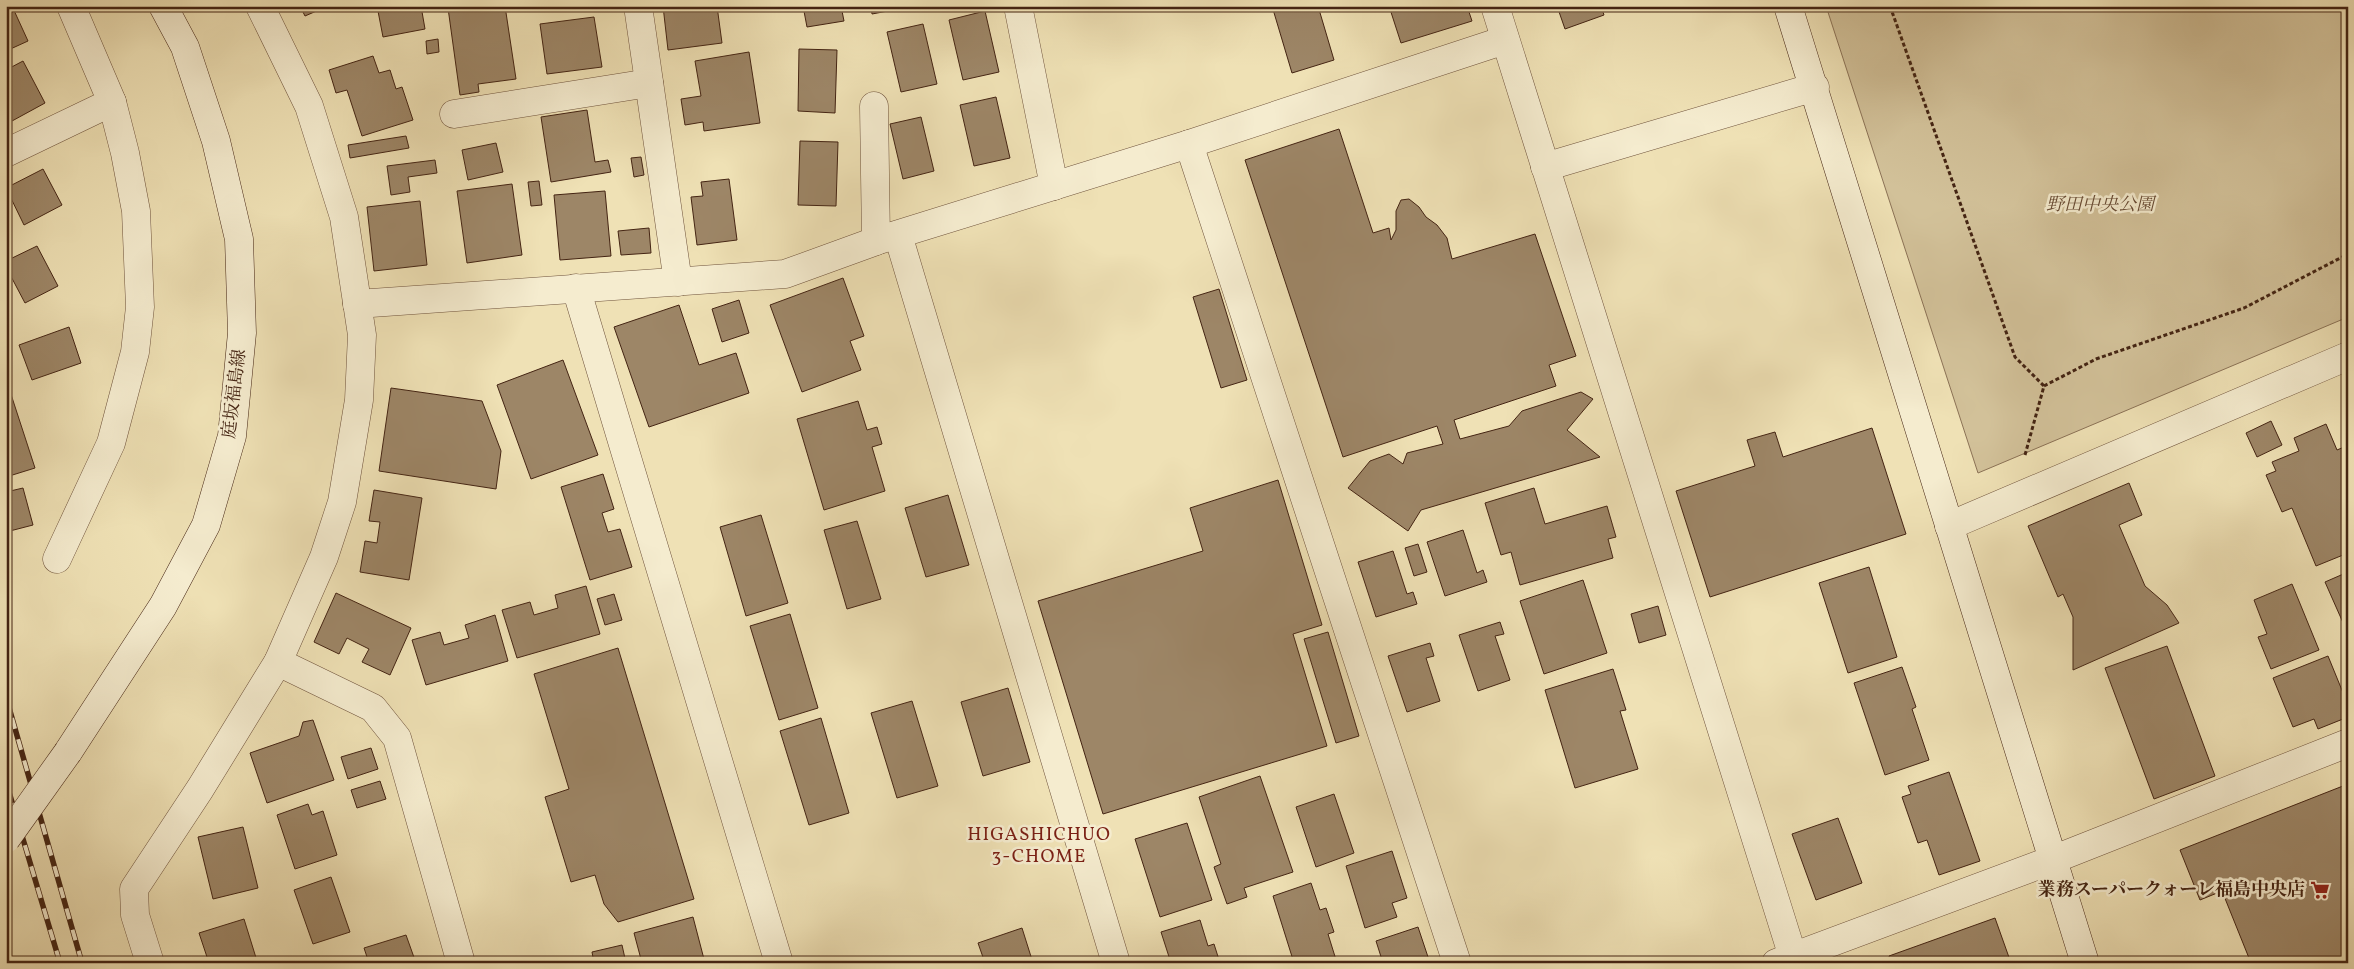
<svg xmlns="http://www.w3.org/2000/svg" width="2354" height="969" font-family="Vollkorn,'Noto Serif JP',serif">
<style>
.green{fill:#d2c199;stroke:#8b7256}
.building{fill:#9d8667;stroke:#442413}
.lines{fill:none;stroke-linecap:round;stroke-linejoin:round}
.street-casing{stroke:#6f533c;stroke-width:29}
.secondary-casing{stroke:#442413;stroke-width:29}
.path{stroke:#442413;stroke-width:3;stroke-dasharray:4 2.5;stroke-linecap:butt}
.street{stroke:#f5eccf;stroke-width:28}
.secondary{stroke:#f5eccf;stroke-width:28}
.rail-casing{stroke:#442413;stroke-width:5.5}
.rail{stroke:#f5eccf;stroke-width:4;stroke-dasharray:11;stroke-linecap:butt}
.secondary-bridge-casing{stroke:#442413;stroke-width:29;stroke-linecap:butt}
.secondary-bridge{stroke:#f5eccf;stroke-width:28}
.labels{text-anchor:middle;dominant-baseline:central;stroke-width:5;stroke-linejoin:round;paint-order:stroke}
.park-label{font-size:18px;font-style:italic;fill:#684b34;stroke:#f5eccf}
.street-label{font-size:18px;fill:#442413;stroke:#f5eccf}
.poi-label{font-size:18px;font-weight:bold;fill:#442413;stroke:#f5eccf;text-anchor:end}
.neighbourhood-label{font-size:19px;letter-spacing:1px;fill:#7a1f14;stroke:#f5eccf}
</style>
<rect width="100%" height="100%" fill="#efe1b5"/>
<filter id="stains"><feTurbulence type="fractalNoise" baseFrequency=".004" numOctaves="4"/><feColorMatrix values="0 0 0 0 .2 0 0 0 0 .09 0 0 0 0 .02 0 0 0 .5 -.17"/></filter>
<radialGradient id="worn" r=".72"><stop offset=".6" stop-color="#630" stop-opacity="0"/><stop offset="1" stop-color="#630" stop-opacity=".3"/></radialGradient>
<!-- green -->
<polygon class="green" points="1826,6 2348,6 2348,317 1978,473"/>
<!-- building -->
<g class="building">
<polygon points="6,6 12,6 28,41 6,51"/>
<polygon points="300,6 328,6 305,16"/>
<polygon points="377,6 421,6 425,29 383,37"/>
<polygon points="462,6 505,6 516,79 478,84 479,92 460,95 448,8"/>
<polygon points="663,6 717,6 722,43 668,50"/>
<polygon points="803,6 841,6 844,21 807,27"/>
<polygon points="871,6 909,6 909,7 872,14"/>
<polygon points="1272,6 1318,6 1334,60 1292,73"/>
<polygon points="1389,6 1435,6 1437,11 1453,6 1467,6 1472,21 1401,43"/>
<polygon points="1557,6 1601,6 1604,15 1565,29"/>
<polygon points="985,11 999,72 963,80 949,20"/>
<polygon points="594,17 602,67 547,74 540,24"/>
<polygon points="923,24 937,84 901,92 887,32"/>
<polygon points="438,39 439,52 427,54 426,41"/>
<polygon points="799,49 837,50 835,113 798,111"/>
<polygon points="749,52 760,123 704,131 703,122 685,125 681,99 701,96 695,61"/>
<polygon points="373,56 379,73 390,70 396,89 402,87 413,120 362,136 347,90 336,93 329,70"/>
<polygon points="23,61 45,103 12,121 6,110 6,70"/>
<polygon points="996,97 1010,158 974,166 960,105"/>
<polygon points="587,110 595,162 608,160 611,172 551,182 541,117"/>
<polygon points="921,117 934,171 903,179 890,124"/>
<polygon points="1339,129 1373,233 1389,228 1391,240 1396,230 1396,211 1401,200 1409,199 1419,207 1426,217 1437,225 1447,238 1452,259 1535,234 1576,356 1549,365 1556,386 1454,420 1460,439 1509,426 1522,411 1581,392 1593,399 1567,430 1600,457 1421,510 1408,531 1348,488 1370,461 1389,454 1403,464 1407,453 1443,444 1437,426 1343,457 1245,160"/>
<polygon points="406,136 409,148 350,158 348,145"/>
<polygon points="800,141 838,142 836,206 798,205"/>
<polygon points="496,143 503,172 468,180 462,150"/>
<polygon points="641,157 644,175 634,177 631,158"/>
<polygon points="435,160 437,173 408,177 410,192 391,195 387,166"/>
<polygon points="43,169 62,205 24,225 6,188"/>
<polygon points="729,179 737,240 697,245 691,197 703,196 701,182"/>
<polygon points="539,181 542,205 531,206 528,182"/>
<polygon points="512,184 522,255 467,263 457,191"/>
<polygon points="605,191 611,256 560,260 554,195"/>
<polygon points="420,201 427,265 374,271 367,207"/>
<polygon points="649,228 651,253 621,255 618,231"/>
<polygon points="37,246 58,286 25,303 6,267 6,261"/>
<polygon points="843,278 864,336 850,341 861,370 802,392 770,305"/>
<polygon points="1219,289 1247,380 1221,388 1193,297"/>
<polygon points="739,300 749,333 722,342 712,309"/>
<polygon points="679,305 699,365 736,353 749,393 649,427 614,327"/>
<polygon points="69,327 81,363 32,380 19,345"/>
<polygon points="563,360 598,455 531,479 497,385"/>
<polygon points="6,379 35,468 6,477"/>
<polygon points="391,388 482,401 501,451 496,489 379,471"/>
<polygon points="858,401 867,430 877,427 882,444 872,447 885,491 824,510 797,419"/>
<polygon points="2271,421 2282,445 2257,457 2246,433"/>
<polygon points="2326,424 2337,450 2344,447 2348,457 2348,476 2346,477 2348,481 2348,553 2316,566 2292,508 2282,512 2266,475 2276,471 2272,462 2299,451 2294,438"/>
<polygon points="1872,428 1906,534 1710,597 1676,491 1755,466 1747,440 1775,432 1783,457"/>
<polygon points="603,474 614,509 602,513 608,532 620,529 632,567 590,580 561,487"/>
<polygon points="1278,480 1322,625 1293,634 1327,746 1103,814 1038,601 1203,551 1190,508"/>
<polygon points="2129,483 2142,515 2119,525 2145,586 2167,605 2179,623 2073,670 2073,617 2063,594 2058,597 2028,526"/>
<polygon points="23,488 33,525 6,532 6,492"/>
<polygon points="1534,488 1545,524 1607,506 1616,537 1608,539 1613,558 1520,585 1511,552 1501,555 1485,503"/>
<polygon points="374,490 422,498 409,580 360,572 365,541 377,543 380,522 369,521"/>
<polygon points="948,495 969,565 926,577 905,508"/>
<polygon points="761,515 788,603 746,616 720,527"/>
<polygon points="857,521 881,599 847,609 824,530"/>
<polygon points="1463,530 1477,573 1483,570 1487,582 1445,596 1427,542"/>
<polygon points="1418,544 1427,572 1414,576 1405,548"/>
<polygon points="1393,551 1407,594 1413,592 1417,604 1376,617 1358,562"/>
<polygon points="1869,567 1897,657 1848,673 1819,583"/>
<polygon points="2348,572 2348,634 2325,582"/>
<polygon points="1583,580 1607,653 1544,674 1520,601"/>
<polygon points="2292,584 2319,650 2271,669 2258,637 2267,634 2254,600"/>
<polygon points="586,586 600,634 517,658 502,610 530,602 534,615 558,608 555,595"/>
<polygon points="336,593 411,628 390,675 362,662 369,649 347,638 339,654 314,642"/>
<polygon points="614,594 622,620 605,625 597,599"/>
<polygon points="1658,606 1666,635 1639,643 1631,614"/>
<polygon points="790,614 818,708 779,720 750,626"/>
<polygon points="495,615 508,661 426,685 412,640 440,632 444,645 469,638 465,625"/>
<polygon points="1500,622 1504,634 1495,636 1510,680 1478,691 1459,635"/>
<polygon points="1328,632 1359,736 1336,743 1304,639"/>
<polygon points="1430,643 1434,656 1426,658 1440,701 1407,712 1388,656"/>
<polygon points="2167,646 2215,776 2154,799 2105,668"/>
<polygon points="618,648 694,899 618,922 604,904 595,875 571,882 545,797 569,789 534,674"/>
<polygon points="2328,656 2348,705 2348,717 2318,729 2314,719 2293,727 2273,678"/>
<polygon points="1902,667 1916,707 1912,709 1929,760 1885,775 1854,683"/>
<polygon points="1613,669 1626,710 1620,711 1638,769 1575,788 1545,690"/>
<polygon points="1008,688 1030,762 983,776 961,702"/>
<polygon points="912,701 938,786 897,798 871,713"/>
<polygon points="821,718 849,813 809,825 780,731"/>
<polygon points="313,720 334,780 267,803 250,753 299,736 303,722"/>
<polygon points="371,748 378,769 348,779 341,757"/>
<polygon points="1949,772 1980,861 1939,875 1927,840 1918,843 1902,797 1911,794 1908,786"/>
<polygon points="1260,776 1293,872 1244,888 1247,897 1227,904 1214,867 1221,864 1199,797"/>
<polygon points="380,781 386,799 357,808 351,790"/>
<polygon points="2348,784 2348,963 2251,963 2222,891 2200,900 2180,850"/>
<polygon points="1334,794 1354,853 1316,867 1296,807"/>
<polygon points="308,804 312,815 323,811 337,855 295,869 277,815"/>
<polygon points="1838,818 1862,883 1816,900 1792,834"/>
<polygon points="1187,823 1212,900 1160,917 1135,839"/>
<polygon points="243,827 258,888 213,899 198,837"/>
<polygon points="1392,851 1407,898 1392,903 1397,917 1365,928 1346,866"/>
<polygon points="331,877 350,932 313,944 294,890"/>
<polygon points="1311,883 1320,910 1326,908 1334,932 1328,934 1337,963 1294,963 1273,896"/>
<polygon points="693,917 705,963 642,963 634,933"/>
<polygon points="1995,918 2011,963 1891,963 1889,956"/>
<polygon points="244,919 257,961 209,963 199,933"/>
<polygon points="1200,920 1208,946 1214,944 1220,963 1171,963 1161,932"/>
<polygon points="1418,927 1430,963 1383,963 1376,941"/>
<polygon points="1022,928 1033,963 985,963 978,943"/>
<polygon points="406,935 416,963 369,963 364,948"/>
<polygon points="622,945 626,963 594,963 592,952"/>
</g>
<g class="lines">
<!-- street casing -->
<g class="street-casing">
<g id="street">
<polyline points="638,6 678,282"/>
<polyline points="1018,6 1054,186"/>
<polyline points="1495,6 1793,957"/>
<polyline points="874,106 876,241"/>
<polyline points="454,114 649,83"/>
<polyline points="1189,144 1457,963"/>
<polyline points="6,153 112,102"/>
<polyline points="1545,167 1815,87"/>
<polyline points="898,235 1116,963"/>
<polyline points="576,288 779,963"/>
<polyline points="357,304 785,274 876,241 1189,144 1505,40"/>
<polyline points="1949,526 2348,356"/>
<polyline points="57,559 111,443 135,352 140,307 136,211 125,153 112,102 71,6"/>
<polyline points="278,662 373,708 397,738 461,963"/>
<polyline points="150,963 135,915 134,889 200,789 278,662 324,557 342,502 359,400 362,335 344,217 309,106 260,6"/>
<polyline points="1776,963 2052,860 2348,743"/>
</g>
</g>
<!-- secondary casing -->
<g class="secondary-casing">
<g id="secondary">
<polyline points="1788,6 2085,963"/>
<polyline points="68,752 163,606 206,525 232,436 242,333 239,239 216,141 185,47 163,6"/>
</g>
</g>
<!-- path -->
<g class="path">
<polyline points="1890,6 2015,357 2044,386"/>
<polyline points="2025,455 2044,386 2096,359 2244,308 2348,254"/>
</g>
<!-- street -->
<use href="#street" class="street"/>
<!-- secondary -->
<use href="#secondary" class="secondary"/>
<!-- rail casing -->
<g class="rail-casing">
<g id="rail">
<polyline points="6,697 82,963"/>
<polyline points="6,782 60,963"/>
</g>
</g>
<!-- rail -->
<use href="#rail" class="rail"/>
<!-- secondary-bridge casing -->
<g class="secondary-bridge-casing">
<polyline id="secondary-bridge" points="6,839 68,752"/>
</g>
<!-- secondary-bridge -->
<use href="#secondary-bridge" class="secondary-bridge"/>
</g>
<!-- icons -->
<defs>
<g id="supermarket-bare" transform="scale(1.5)"><path d="M-6-5.5h2.5l.6 2H6L4.5 2H-2.5L-4.4-4H-6ZM-1.5 3.2a1.3 1.3 0 1 0 .1 0ZM3 3.2a1.3 1.3 0 1 0 .1 0Z" fill="#8f2418" stroke="#f5eccf" stroke-width="2.5" paint-order="stroke"/></g>
</defs>
<g fill-rule="evenodd">
<use href="#supermarket-bare" x="2320" y="890"/>
</g>
<g class="labels">
<!-- park labels -->
<g class="park-label">
<text x="2100" y="205">野田中央公園</text>
</g>
<!-- street labels -->
<g class="street-label">
<text transform="translate(235 394) rotate(-83)">庭坂福島線</text>
</g>
<!-- poi labels -->
<g class="poi-label">
<text x="2305" y="890">業務スーパークォーレ福島中央店</text>
</g>
<!-- neighbourhood labels -->
<g class="neighbourhood-label">
<text x="1039" y="835">HIGASHICHUO<tspan x="1039" dy="22">3-CHOME</tspan></text>
</g>
</g>
<!-- margin -->
<rect width="2354" height="969" fill="none" stroke="#efe1b5" stroke-width="25"/>
<rect x="8" y="8" width="2339" height="954" fill="none" stroke="#442413" stroke-width="2.5"/>
<rect x="12" y="12" width="2329" height="944" fill="none" stroke="#442413"/>
<rect width="100%" height="100%" filter="url(#stains)"/>
<rect width="100%" height="100%" fill="url(#worn)"/>
</svg>
